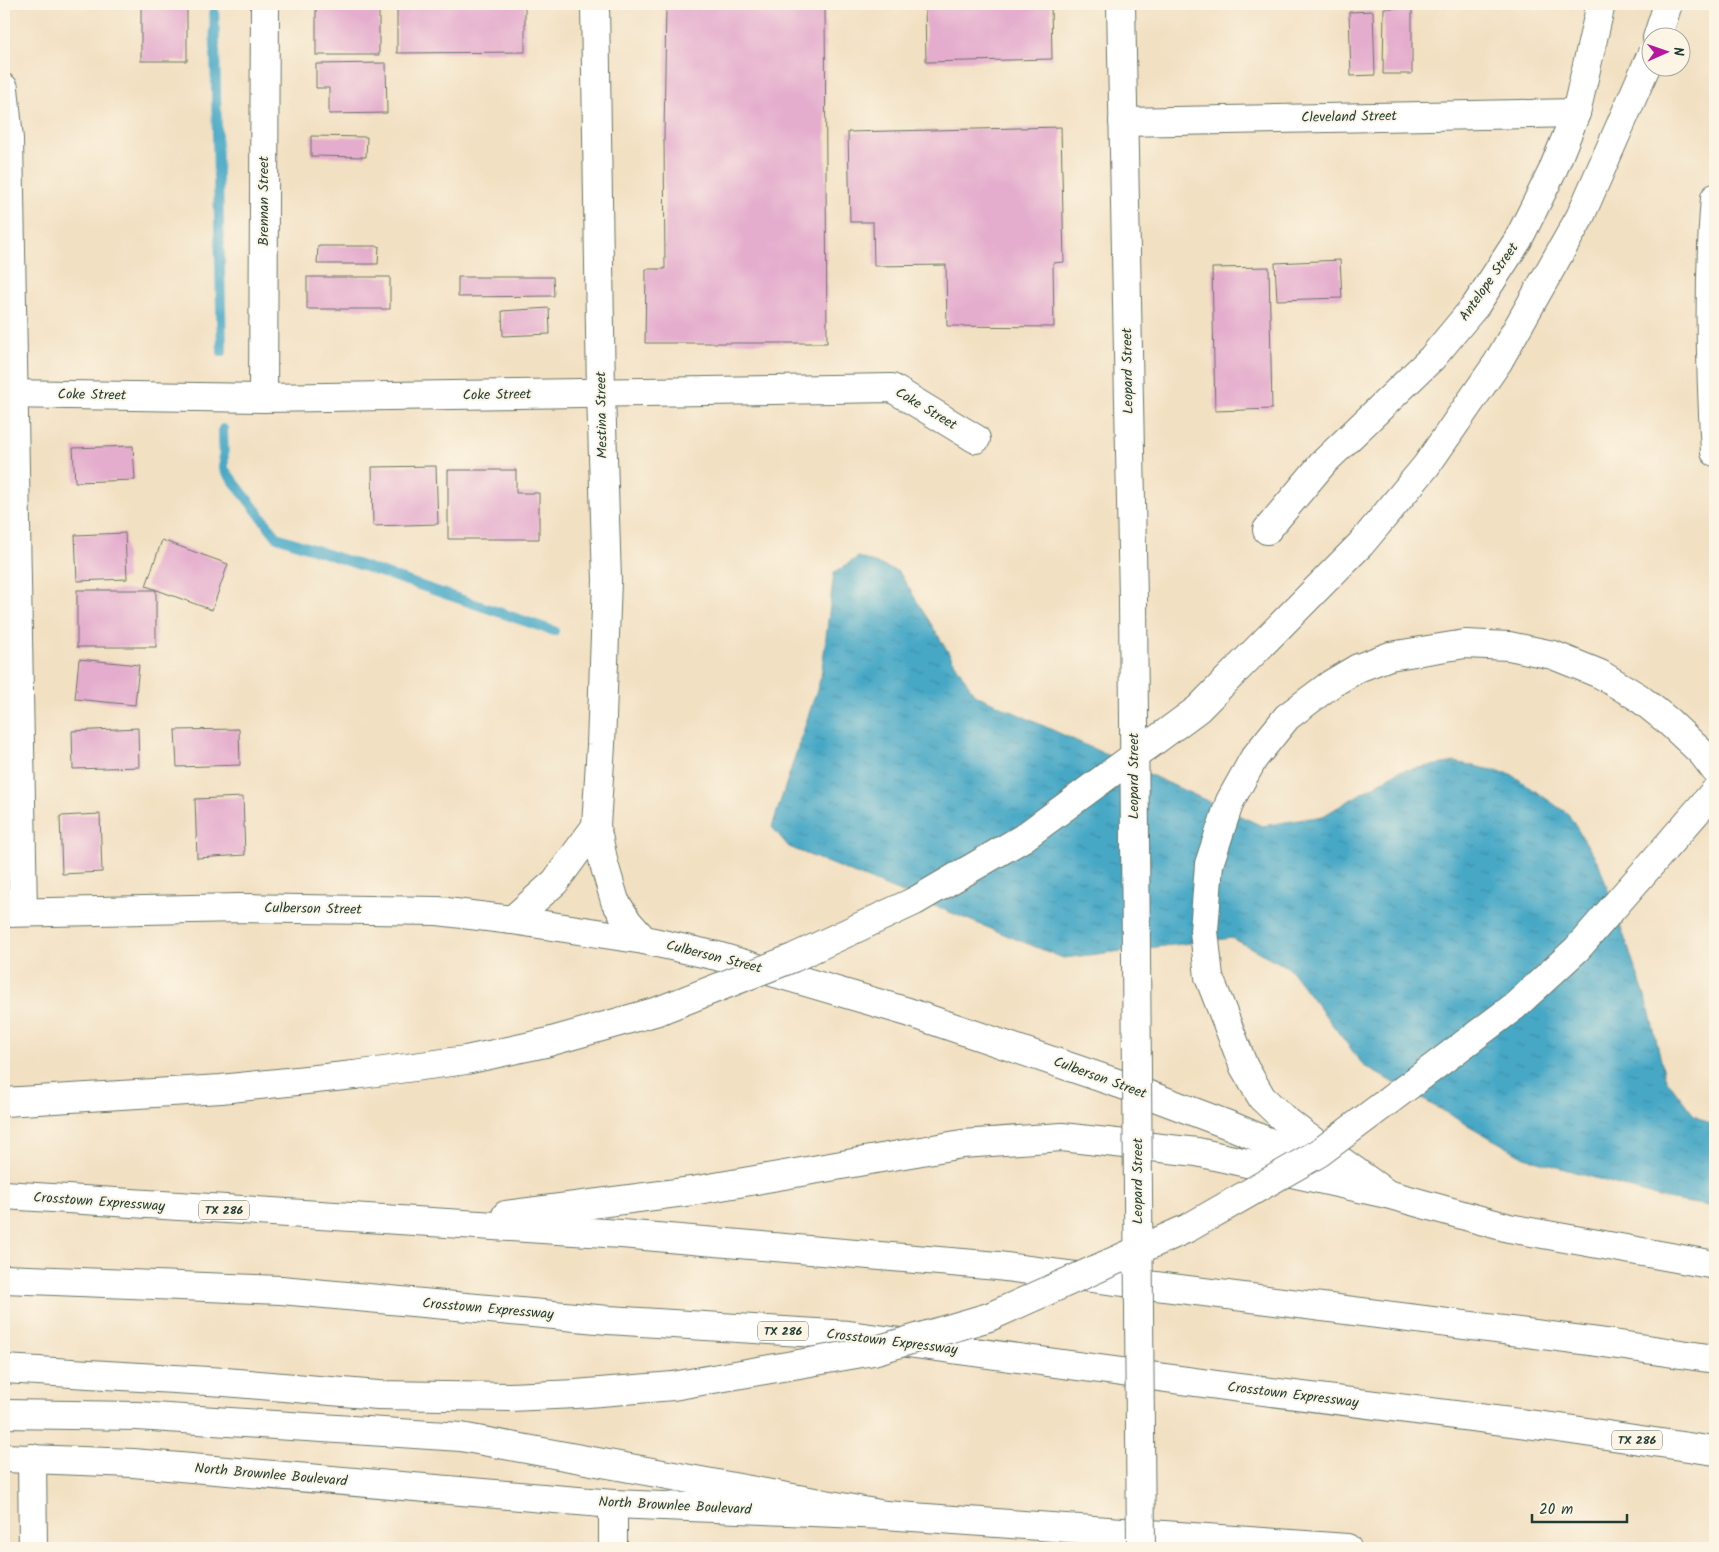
<svg xmlns="http://www.w3.org/2000/svg" width="1719" height="1552" font-family="Kalam,sans-serif">
<style>
.water{fill:url(#water-ripples);stroke:#33727d}
.lines{fill:none;stroke-linecap:round;stroke-linejoin:round}
.stream{stroke:#47a8c6;stroke-width:10}
.building{fill:#e4accd}
.minor-casing{stroke:#697666;stroke-width:30}
.tertiary-casing{stroke:#697666;stroke-width:30}
.secondary-casing{stroke:#697666;stroke-width:30}
.motorway-casing{stroke:#697666;stroke-width:30}
.minor{stroke:#fff;stroke-width:28}
.tertiary{stroke:#fff;stroke-width:28}
.secondary{stroke:#fff;stroke-width:28}
.motorway{stroke:#fff;stroke-width:28}
.secondary-bridge-casing{stroke:#697666;stroke-width:30;stroke-linecap:butt}
.motorway-bridge-casing{stroke:#697666;stroke-width:30;stroke-linecap:butt}
.secondary-bridge{stroke:#fff;stroke-width:28}
.motorway-bridge{stroke:#fff;stroke-width:28}
.labels{text-anchor:middle;dominant-baseline:central;stroke-width:4;stroke-linejoin:round;paint-order:stroke}
.shield{fill:#fcf5e5;stroke:#617469;stroke-width:1}
.shield-label{font-size:12px;font-weight:bold;fill:#1f3d34}
.street-label{font-size:14px;fill:#1f3d34;stroke:#fcf5e5}
</style>
<defs>
<pattern id="water-ripples" width="26" height="14" patternUnits="userSpaceOnUse" patternTransform="scale(1.25)"><rect width="26" height="14" fill="#47a8c6"/><path d="M2 4q2-2 4 0t4 0M15 11q2-2 4 0t4 0" fill="none" stroke="#3b8aa2"/></pattern>
</defs>
<rect width="100%" height="100%" fill="#fcf5e5"/>
<filter id="ink" filterUnits="userSpaceOnUse"><feTurbulence type="fractalNoise" baseFrequency=".02" numOctaves="2"/><feDisplacementMap in="SourceGraphic" scale="10" xChannelSelector="R" yChannelSelector="G"/><feConvolveMatrix kernelMatrix="1 2 1 2 8 2 1 2 1" color-interpolation-filters="sRGB"/></filter>
<filter id="wash" filterUnits="userSpaceOnUse"><feTurbulence type="fractalNoise" baseFrequency=".0096" numOctaves="4" result="noise"/><feDisplacementMap in="SourceGraphic" scale="20" xChannelSelector="R" yChannelSelector="G"/><feGaussianBlur stdDeviation="1.12" result="paint"/><feColorMatrix in="noise" values="0 0 0 0 0 0 0 0 0 0 0 0 0 0 0 0 0 1.4 0 .05"/><feComposite in="paint" operator="in"/></filter>
<g filter="url(#wash)">
<rect width="100%" height="100%" fill="#f2e0c2"/>
<!-- water -->
<polygon class="water" points="858,557 899,572 974,694 1262,826 1323,816 1399,771 1455,762 1511,774 1568,814 1599,864 1648,1005 1665,1077 1693,1114 1715,1127 1715,1207 1666,1199 1524,1157 1364,1066 1289,968 1232,938 1063,958 789,847 772,827 821,677 834,573"/>
<g class="lines">
<!-- stream -->
<g class="stream">
<polyline points="214,4 222,352"/>
<polyline points="223,429 224,469 277,537 554,631"/>
</g>
</g>
<g id="blocks">
<!-- building -->
<g class="building">
<rect x="141" y="4" width="46" height="57"/>
<rect x="316" y="4" width="63" height="51"/>
<polygon points="397,4 525,4 525,52 397,53"/>
<polygon points="666,4 825,4 827,343 645,343 646,269 665,269 664,137"/>
<polygon points="925,4 1051,4 1052,59 926,62"/>
<polygon points="1384,8 1412,8 1412,74 1383,74"/>
<polygon points="1373,11 1375,75 1351,76 1349,12"/>
<polygon points="386,63 387,113 329,114 329,88 316,88 316,64"/>
<polygon points="1061,127 1064,262 1053,263 1054,327 947,326 946,265 874,266 873,222 850,222 848,132"/>
<polygon points="311,136 367,137 366,157 311,156"/>
<polygon points="318,246 379,246 378,264 317,264"/>
<polygon points="1340,260 1342,298 1277,300 1275,263"/>
<polygon points="1269,267 1272,409 1215,411 1212,268"/>
<rect x="307" y="277" width="83" height="32"/>
<polygon points="458,277 553,277 554,296 458,297"/>
<polygon points="549,308 550,334 503,336 502,311"/>
<polygon points="133,446 135,480 75,482 73,448"/>
<polygon points="436,466 438,524 373,526 372,467"/>
<polygon points="448,470 516,470 516,493 539,493 539,539 448,539"/>
<polygon points="125,533 127,579 77,581 75,535"/>
<polygon points="162,540 228,564 212,610 146,586"/>
<rect x="77" y="590" width="79" height="57"/>
<polygon points="79,659 139,665 135,705 75,699"/>
<polygon points="138,728 139,767 73,769 72,731"/>
<polygon points="239,729 240,765 177,767 175,730"/>
<polygon points="243,797 245,855 197,858 195,799"/>
<polygon points="100,814 102,872 62,874 60,816"/>
</g>
</g>
</g>
<g filter="url(#ink)">
<use href="#blocks" fill-opacity="0" stroke="#697666" stroke-width="1"/>
<g class="lines">
<!-- minor casing -->
<g class="minor-casing">
<g id="minor">
<polyline points="595,4 601,394 607,580 601,745 596,826 604,864 615,901 628,922 644,940"/>
<polyline points="1123,122 1576,113"/>
<polyline points="4,394 263,398 892,388 976,439"/>
<polyline points="263,398 265,4"/>
<polyline points="1267,530 1324,462 1432,358 1476,305 1518,240 1552,172 1576,113 1601,4"/>
<polyline points="512,920 555,882 596,826"/>
<polyline points="32,1458 33,1548"/>
<polyline points="613,1504 613,1548"/>
</g>
</g>
<!-- tertiary casing -->
<g class="tertiary-casing">
<polyline id="tertiary" points="4,88 9,139 23,912"/>
</g>
<!-- secondary casing -->
<g class="secondary-casing">
<g id="secondary">
<polyline points="1121,4 1133,600"/>
<polyline points="1715,770 1702,753 1668,721 1638,697 1600,674 1553,655 1509,646 1465,644 1390,656 1358,668 1331,684 1287,717 1254,758 1230,801 1209,864 1204,931 1209,977 1244,1067 1262,1098 1283,1118 1306,1136 1387,1194 1509,1228 1715,1265"/>
<polyline points="4,913 239,908 438,911 512,920 644,940 717,956 908,1012 1120,1084 1234,1127 1327,1167"/>
<polyline points="4,1458 133,1463 613,1504 885,1515 1347,1548"/>
</g>
</g>
<!-- motorway casing -->
<g class="motorway-casing">
<g id="motorway">
<polyline points="1657,38 1668,4"/>
<path d="M 1715,198 C 1708,283 1710,368 1715,452"/>
<polyline points="4,1102 221,1089 354,1075"/>
<polyline points="4,1195 621,1234 998,1266 1598,1342 1715,1359"/>
<polyline points="506,1215 692,1191 962,1144 1062,1137 1197,1152 1387,1194"/>
<polyline points="4,1279 281,1290 608,1320 849,1335 1232,1387 1559,1428 1715,1451"/>
<polyline points="4,1414 137,1416 461,1437 885,1515"/>
</g>
</g>
<!-- minor -->
<use href="#minor" class="minor"/>
<!-- tertiary -->
<use href="#tertiary" class="tertiary"/>
<!-- secondary -->
<use href="#secondary" class="secondary"/>
<!-- motorway -->
<use href="#motorway" class="motorway"/>
<!-- secondary-bridge casing -->
<g class="secondary-bridge-casing">
<polyline id="secondary-bridge" points="1133,600 1141,1548"/>
</g>
<!-- motorway-bridge casing -->
<g class="motorway-bridge-casing">
<g id="motorway-bridge">
<polyline points="354,1075 466,1060 545,1043 658,1011 793,958 915,901 1023,838 1198,709 1361,544 1426,466 1498,362 1580,217 1652,53"/>
<polyline points="4,1369 225,1382 378,1395 510,1397 576,1394 673,1386 873,1351 989,1317 1188,1228 1319,1153 1515,1006 1577,949 1715,791"/>
</g>
</g>
<!-- secondary-bridge -->
<use href="#secondary-bridge" class="secondary-bridge"/>
<!-- motorway-bridge -->
<use href="#motorway-bridge" class="motorway-bridge"/>
</g>
</g>
<g class="labels">
<!-- shield labels -->
<g class="shield">
<rect x="199" y="1200.5" width="50" height="19" rx="4"/>
<rect x="758" y="1321.5" width="50" height="19" rx="4"/>
<rect x="1612" y="1430.5" width="50" height="19" rx="4"/>
</g>
<g class="shield-label">
<text x="224" y="1210">TX 286</text>
<text x="783" y="1331">TX 286</text>
<text x="1637" y="1440">TX 286</text>
</g>
<!-- street labels -->
<g class="street-label">
<text transform="translate(1349 117) rotate(-1)">Cleveland Street</text>
<text transform="translate(264 201) rotate(-90)">Brennan Street</text>
<text transform="translate(1489 282) rotate(-55)">Antelope Street</text>
<text transform="translate(1128 371) rotate(-91)">Leopard Street</text>
<text transform="translate(92 395) rotate(1)">Coke Street</text>
<text transform="translate(497 395) rotate(-1)">Coke Street</text>
<text transform="translate(926 409) rotate(31)">Coke Street</text>
<text transform="translate(602 415) rotate(-91)">Mestina Street</text>
<text transform="translate(1134 776) rotate(-90)">Leopard Street</text>
<text transform="translate(313 909) rotate(1)">Culberson Street</text>
<text transform="translate(714 957) rotate(14)">Culberson Street</text>
<text transform="translate(1100 1078) rotate(20)">Culberson Street</text>
<text transform="translate(1138 1181) rotate(-90)">Leopard Street</text>
<text transform="translate(99 1202) rotate(4)">Crosstown Expressway</text>
<text transform="translate(488 1309) rotate(5)">Crosstown Expressway</text>
<text transform="translate(892 1342) rotate(7)">Crosstown Expressway</text>
<text transform="translate(1293 1395) rotate(7)">Crosstown Expressway</text>
<text transform="translate(271 1475) rotate(5)">North Brownlee Boulevard</text>
<text transform="translate(675 1506) rotate(3)">North Brownlee Boulevard</text>
</g>
</g>
<!-- margin -->
<rect width="1719" height="1552" fill="none" stroke="#fcf5e5" stroke-width="20"/>
<!-- north arrow -->
<g transform="translate(1666 52) rotate(88)"><circle r="24" fill="#fcf5e5" stroke="#a4ab9e"/>
<path d="M0-4L9 19L0 12L-9 19Z" fill="#b5179e"/>
<text y="-8" font-size="14" font-weight="bold" text-anchor="middle" fill="#1f3d34">N</text>
</g>
<!-- scale -->
<path d="M1532 1514v8h95v-8" fill="none" stroke="#1f3d34" stroke-width="2.5"/>
<text x="1539" y="1514" font-size="15" fill="#1f3d34" stroke="#fcf5e5" stroke-width="4" paint-order="stroke">20 m</text>
</svg>
